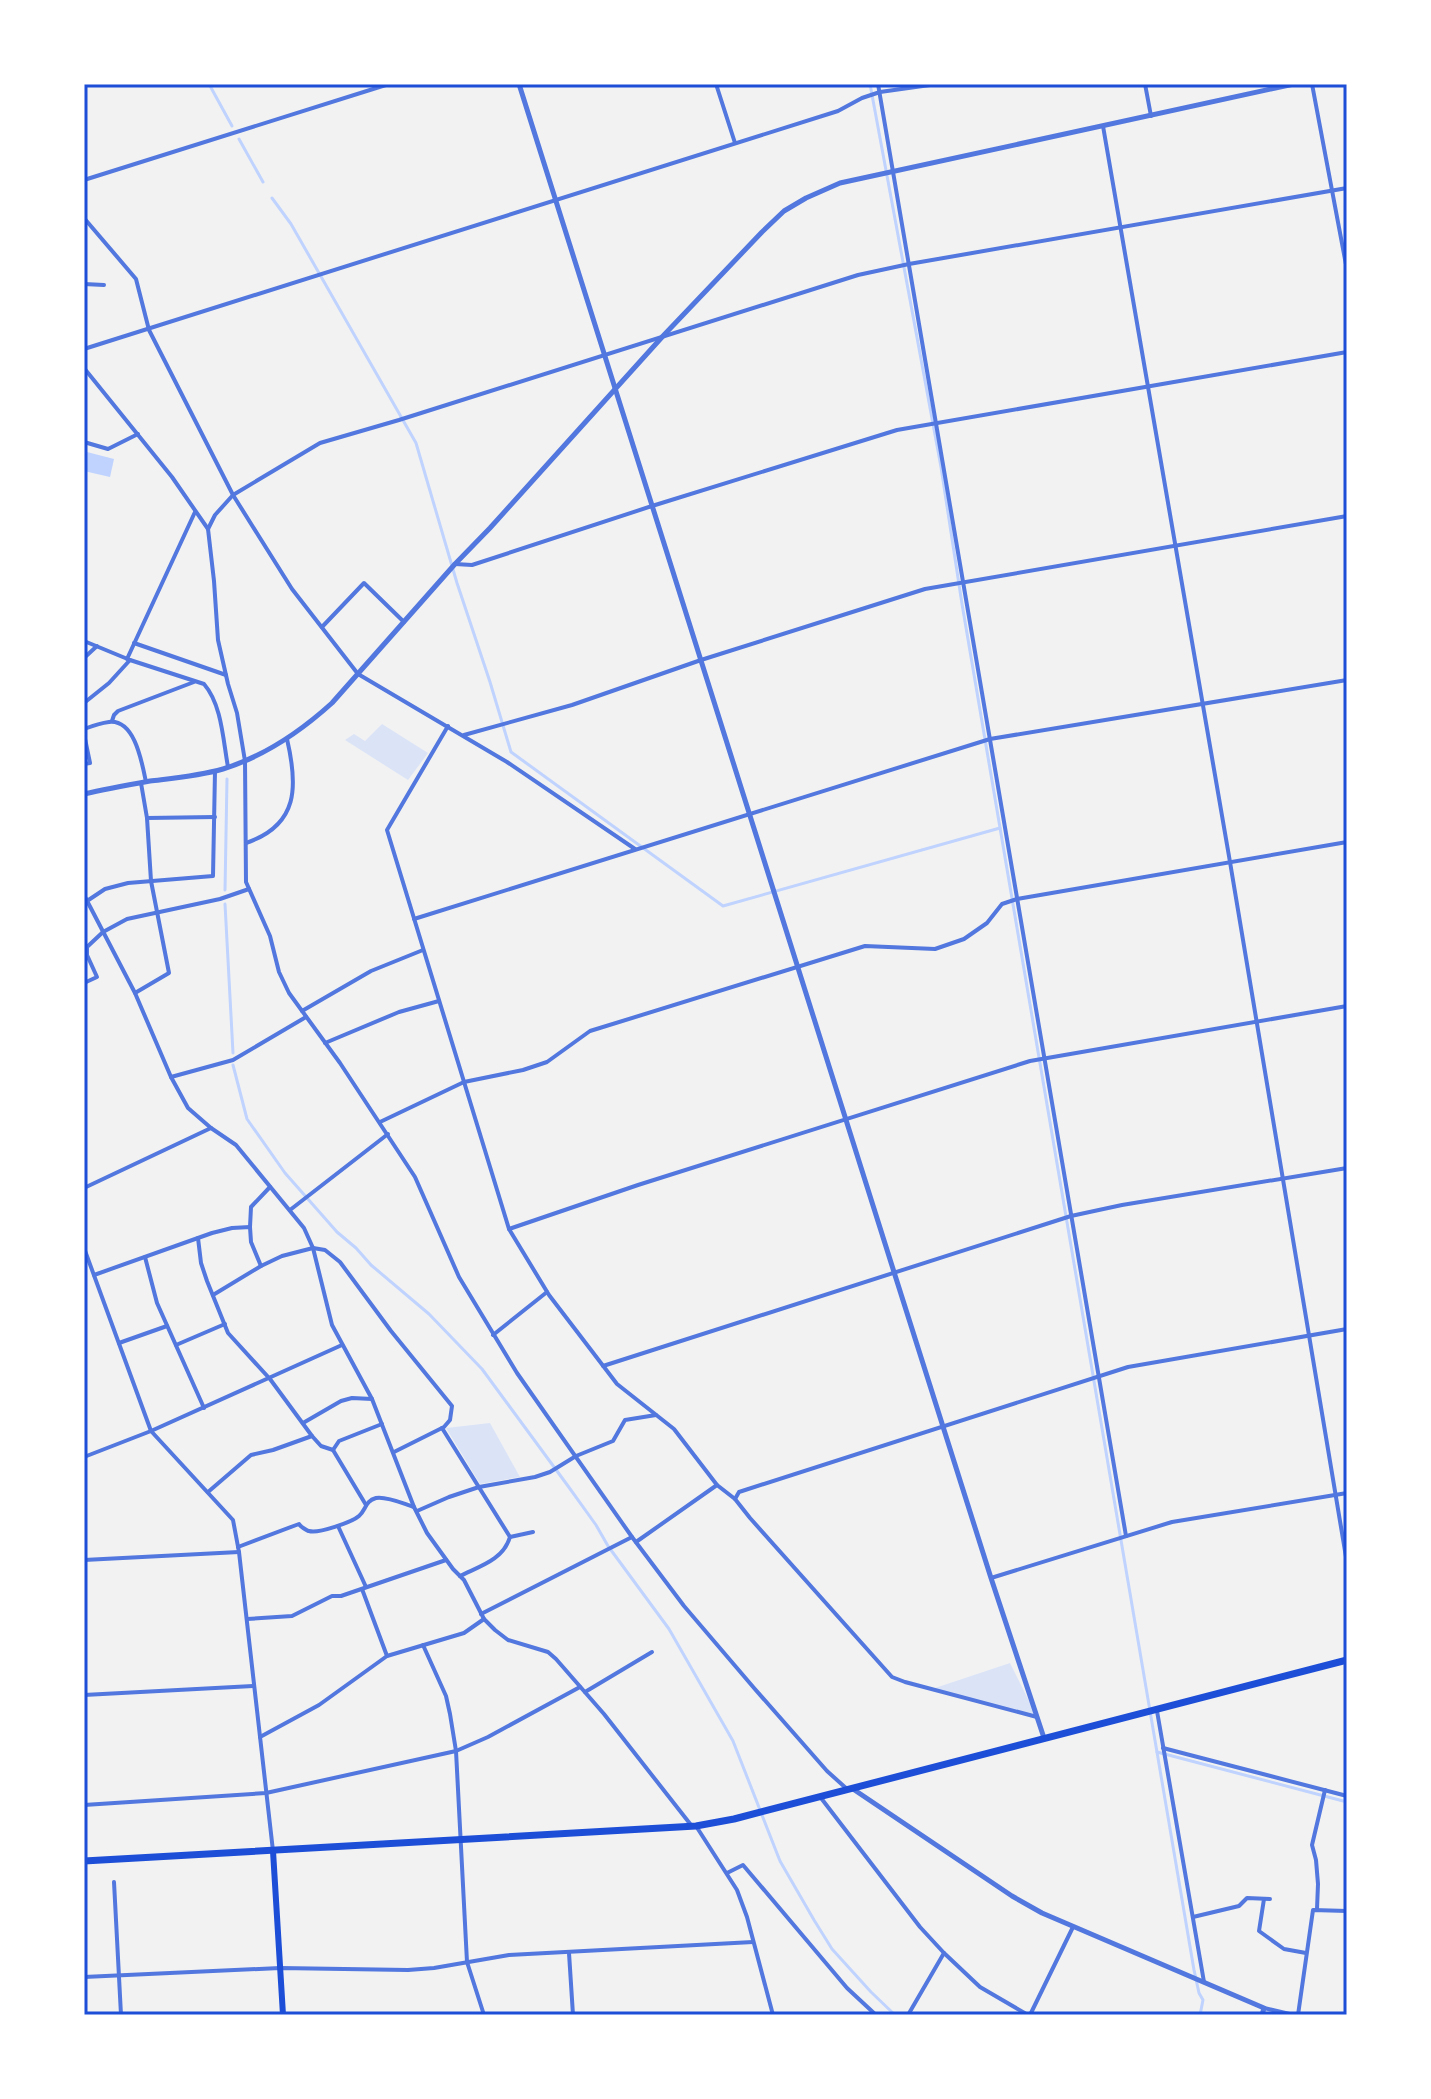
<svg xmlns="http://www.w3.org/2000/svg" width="1431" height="2099" font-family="Helvetica,sans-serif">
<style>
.green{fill:#dbe4f7}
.water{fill:#bfd3fe}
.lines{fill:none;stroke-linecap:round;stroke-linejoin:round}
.stream{stroke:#bfd3fe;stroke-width:3}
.minor{stroke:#5277de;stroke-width:4}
.tertiary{stroke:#5277de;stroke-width:5}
.secondary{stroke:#1d4ed8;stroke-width:6}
.trunk{stroke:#1d4ed8;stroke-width:7}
.neatline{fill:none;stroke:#1d4ed8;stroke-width:3}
</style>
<rect width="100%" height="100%" fill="#f2f2f2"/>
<!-- green -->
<g class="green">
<polygon points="382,724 428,753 408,780 345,740 354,734 365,741"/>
<polygon points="490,1423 520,1477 480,1484 446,1428"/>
<polygon points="1010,1663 1037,1717 932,1689"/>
</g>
<!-- water -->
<polygon class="water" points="87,452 114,459 110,477 84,471"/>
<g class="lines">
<!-- stream -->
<g class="stream">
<polyline points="209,84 232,126"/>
<polyline points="870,84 941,467 962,604 1194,1970 1199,1993 1203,2000 1200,2015"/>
<polyline points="239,139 263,182"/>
<polyline points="272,198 291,224 416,443 457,583 490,682 511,752 723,906 1000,828"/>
<polyline points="225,890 227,779"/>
<polyline points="225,904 233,1053"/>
<polyline points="233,1065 247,1119 285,1173 337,1232 356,1248 371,1265 429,1314 482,1369 568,1486 596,1525 608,1546 669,1629 733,1741 780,1861 814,1920 832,1949 871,1992 895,2015"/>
<polyline points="1157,1752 1347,1802"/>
</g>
<!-- minor -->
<g class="minor">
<polyline points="716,84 735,143"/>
<polyline points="878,84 1126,1536"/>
<polyline points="1145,84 1151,116"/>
<polyline points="1312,84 1347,270"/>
<polyline points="1103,126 1230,862 1347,1563"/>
<polyline points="84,180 389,84"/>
<polyline points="84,218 136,279 149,330 233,495 292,589 358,674 507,762 635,849"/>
<polyline points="84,284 104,285"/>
<polyline points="84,349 838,111 862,98 880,92 937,84"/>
<polyline points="84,368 172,477 208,529 214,581 218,640 228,684 237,713 245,761 246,882 270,936 279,972 289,993 340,1063 415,1177 459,1277 517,1373 632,1537 684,1606 754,1688 827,1771 847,1789"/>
<polyline points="84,442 108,449 138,434"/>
<polyline points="208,529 215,515 233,495 320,443 399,420 858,275 909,264 1347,188"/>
<polyline points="455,564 472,565 652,506 897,430 1347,352"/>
<polyline points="322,627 364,583 404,622"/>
<path d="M 84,641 L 130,660 L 204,684 C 222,705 223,740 228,767"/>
<polyline points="134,643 226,675"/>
<polyline points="84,658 97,646"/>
<polyline points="127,659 195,512"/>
<polyline points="84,703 109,683 130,660"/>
<polyline points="112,721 114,715 118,711 194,682"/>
<polyline points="448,726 387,830 509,1229 549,1295 617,1384 674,1429 717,1485 735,1499 750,1518 892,1677 905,1682 1037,1717"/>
<path d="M 84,729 C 92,726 101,723 109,722 C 135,719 142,763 146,782"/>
<polyline points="84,734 90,763 84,764"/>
<polyline points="464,735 572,705 701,660 925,589 1347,516"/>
<polyline points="147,818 215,817"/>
<path d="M 246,843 C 299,825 298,786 287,739"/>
<polyline points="84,895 135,993 171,1077 188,1108 211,1128 236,1145 304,1228 313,1248 332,1325 372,1399 414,1507 427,1533 453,1569 464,1580 484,1619 495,1630 508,1640 548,1652 556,1659 604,1714 691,1825"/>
<polyline points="87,901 105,889 128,883 213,876 215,771"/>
<polyline points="414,919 990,739 1347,680"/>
<polyline points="84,983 97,977 87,955 87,947 103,932 127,919 220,899 249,889"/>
<polyline points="135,993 169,973 151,881 147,818 141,783"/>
<polyline points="302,1011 371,971 423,950"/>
<polyline points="325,1043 399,1012 439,1001"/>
<polyline points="171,1077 233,1060 306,1017"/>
<polyline points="380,1122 464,1082 523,1070 547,1062 590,1031 865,946 935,949 964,939 987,923 1002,904 1017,899 1347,842"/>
<polyline points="84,1188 211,1128"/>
<polyline points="290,1210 388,1134"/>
<polyline points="250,1227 251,1207 270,1187"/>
<polyline points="509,1229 638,1185 1030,1061 1347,1006"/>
<polyline points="198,1238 201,1263 207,1281 228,1333 270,1379 312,1436 321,1446 333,1450 366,1505"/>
<polyline points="84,1248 151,1431 233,1520 239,1552 273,1851"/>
<polyline points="145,1257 157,1303 204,1408"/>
<polyline points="94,1275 212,1233 232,1228 250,1227 251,1242 261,1266"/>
<polyline points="213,1295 261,1266 282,1256 313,1248 325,1250 340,1262 391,1331 452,1406 450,1420 444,1427 394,1452"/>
<polyline points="493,1335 547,1292"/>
<polyline points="119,1343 167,1326"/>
<polyline points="176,1345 225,1324"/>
<polyline points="603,1366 1071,1216 1122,1205 1347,1168"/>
<polyline points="303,1423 341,1401 352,1398 372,1399"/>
<path d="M 442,1428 L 510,1537 C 503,1560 480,1566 460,1576"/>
<polyline points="333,1450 339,1441 382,1424"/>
<polyline points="84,1457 151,1431 342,1345"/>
<polyline points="208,1492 251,1455 273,1450 312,1436"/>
<polyline points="735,1499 739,1492 1128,1367 1347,1329"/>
<polyline points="417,1511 449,1497 479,1487 535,1477 550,1472 576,1456 613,1441 625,1420 656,1415"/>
<polyline points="338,1526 366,1587"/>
<polyline points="510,1537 533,1532"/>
<polyline points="636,1542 717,1485"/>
<path d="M 238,1547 L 299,1524 C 300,1526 307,1531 309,1531 C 318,1534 352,1522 359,1516 C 366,1510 365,1501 376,1498 C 387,1496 404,1504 414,1507"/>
<polyline points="84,1560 239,1552"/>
<polyline points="991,1578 1172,1522 1347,1493"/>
<polyline points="362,1589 387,1656"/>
<polyline points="481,1614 632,1537"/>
<polyline points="247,1619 292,1616 332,1596 341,1596 446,1560"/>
<polyline points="423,1645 446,1696 450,1714 456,1751 467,1962 484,2015"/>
<polyline points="585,1692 652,1652"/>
<polyline points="84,1695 253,1686"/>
<polyline points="1157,1711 1204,1982"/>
<polyline points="260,1737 319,1705 387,1656 464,1633 484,1619"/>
<polyline points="1163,1748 1347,1796"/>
<polyline points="821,1798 920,1927 944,1953 980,1987 1028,2015"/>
<polyline points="84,1805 266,1793 456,1751 488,1737 580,1687"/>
<polyline points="696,1826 737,1890 747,1917 773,2015"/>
<polyline points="727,1873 743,1865 847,1988 876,2015"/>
<polyline points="114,1882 121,2015"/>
<polyline points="1264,1899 1259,1931 1284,1949 1306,1953"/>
<polyline points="1317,1909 1318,1884 1316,1860 1312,1845 1325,1790"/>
<polyline points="1193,1917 1239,1906 1247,1898 1270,1899"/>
<polyline points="569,1953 573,2015"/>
<polyline points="84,1977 280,1968 408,1970 434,1968 509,1955 753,1942"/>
<polyline points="1264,2008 1294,2015"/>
<polyline points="908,2015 944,1953"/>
<polyline points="1030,2015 1073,1927"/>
<polyline points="1298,2015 1313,1910 1347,1911"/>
</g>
<!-- tertiary -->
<g class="tertiary">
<polyline points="519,84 894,1272 991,1578 1044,1738"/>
<path d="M 84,794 C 106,789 128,785 150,781 C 175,778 199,776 223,769 C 265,756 300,732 332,703 L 455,564 L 490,528 L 663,336 L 762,232 L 784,211 L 806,198 L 840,183 L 1294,84"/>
<polyline points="853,1789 1012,1896 1042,1913 1264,2008 1262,2015"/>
</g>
<!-- secondary -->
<polyline class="secondary" points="273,1851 283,2015"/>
<!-- trunk -->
<polyline class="trunk" points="84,1861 696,1826 734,1819 1347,1660"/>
</g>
<!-- border -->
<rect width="1431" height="2099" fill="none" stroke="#ffffff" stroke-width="172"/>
<rect x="86" y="86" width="1259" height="1927" class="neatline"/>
</svg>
